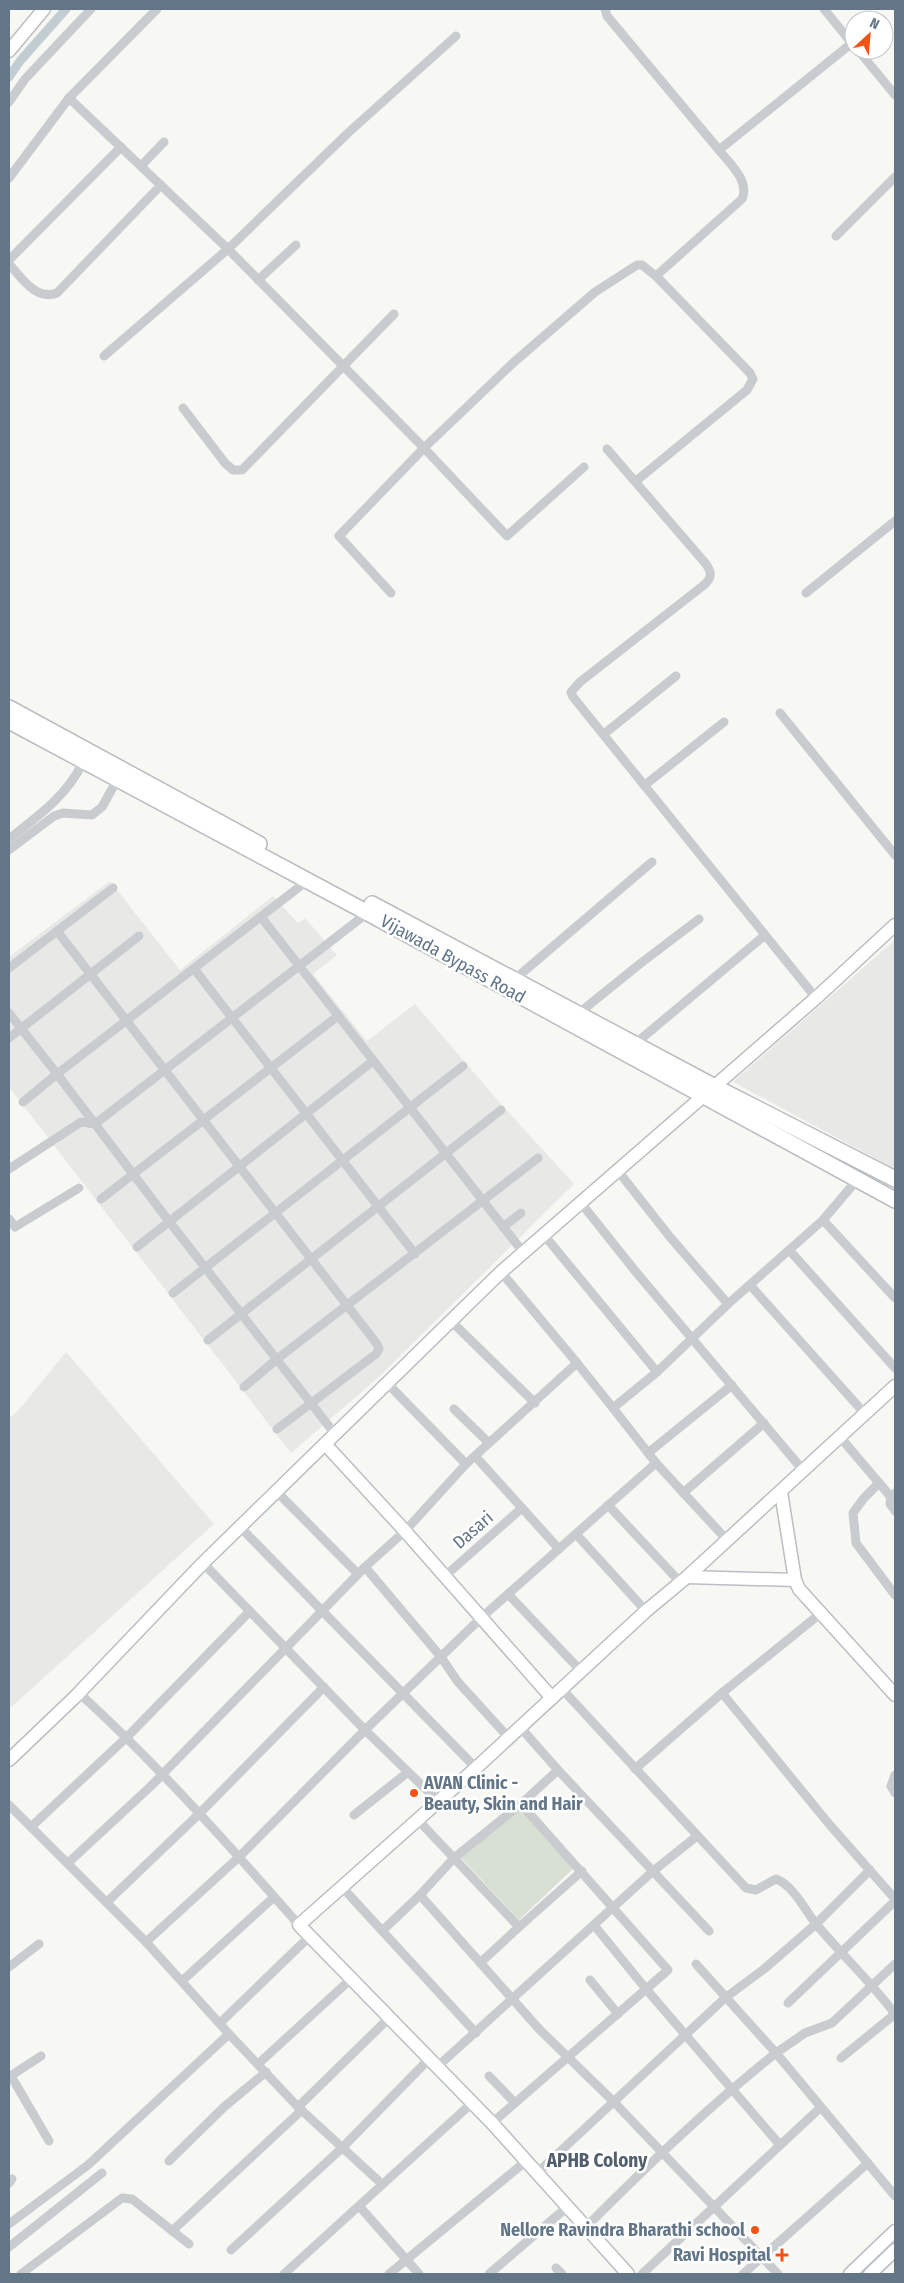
<svg xmlns="http://www.w3.org/2000/svg" width="904" height="2283" font-family="'Fira Sans Condensed',sans-serif">
<style>
.built{fill:#e8e9e7}
.green{fill:#d8e0d4}
.lines{fill:none;stroke-linecap:round;stroke-linejoin:round}
.canal{stroke:#c2cdd2;stroke-width:9}
.secondary-casing{stroke:#babfc4;stroke-width:15}
.primary-casing{stroke:#b9bdc1;stroke-width:18}
.street{stroke:#c9cccf;stroke-width:9}
.secondary{stroke:#fff;stroke-width:12}
.primary{stroke:#fff;stroke-width:15}
.poi-dot{fill:#f55316;stroke:#fff;stroke-width:2}
.labels{text-anchor:middle;dominant-baseline:central;stroke-width:5;stroke-linejoin:round;paint-order:stroke}
.street-label{font-size:18px;fill:#637688;stroke:#fff}
.poi-label{font-size:18px;font-weight:bold;fill:#637688;stroke:#fff;text-anchor:end}
.neighbourhood-label{font-size:19px;font-weight:bold;fill:#525f6c;stroke:#fff}
</style>
<rect width="100%" height="100%" fill="#f7f7f3"/>
<!-- built -->
<g class="built">
<polygon points="110,881 180,970 273,896 298,923 305,918 337,955 313,974 367,1041 415,1004 501,1104 574,1184 380,1376 291,1453 9,1087 9,957"/>
<polygon points="895,940 895,1169 733,1082"/>
<polygon points="66,1352 214,1524 9,1709 9,1418 18,1411"/>
</g>
<!-- green -->
<polygon class="green" points="521,1808 575,1867 519,1920 461,1858"/>
<g class="lines">
<!-- canal -->
<polyline class="canal" points="9,77 20,61 66,9"/>
<!-- secondary casing -->
<g class="secondary-casing">
<g id="secondary">
<polyline points="9,51 44,9"/>
<polyline points="325,1444 405,1531 552,1698"/>
<polyline points="781,1492 795,1580 799,1589 895,1695"/>
<polyline points="687,1577 795,1580"/>
<polyline points="9,1760 75,1697 203,1563 501,1272 816,998 895,925"/>
<polyline points="628,2274 492,2123 299,1925 476,1768 646,1611 687,1577 895,1386"/>
<polyline points="850,2274 895,2231"/>
<polyline points="870,2274 895,2250"/>
</g>
</g>
<!-- primary casing -->
<g class="primary-casing">
<g id="primary">
<polyline points="9,708 259,844"/>
<polyline points="9,721 368,913 895,1200"/>
<polyline points="372,904 715,1087 895,1179"/>
</g>
</g>
<!-- street -->
<g class="street">
<polyline points="605,9 607,16 719,150"/>
<polyline points="824,9 854,46"/>
<polyline points="858,50 895,95"/>
<polyline points="69,98 157,9"/>
<polyline points="9,102 25,79 91,9"/>
<polyline points="141,166 164,142"/>
<polyline points="9,178 69,98 228,249 349,132 456,36"/>
<polyline points="836,236 895,177"/>
<polyline points="9,260 121,147"/>
<path d="M 9,264 C 22,278 36,301 57,293 L 161,185"/>
<polyline points="258,280 296,245"/>
<polyline points="104,356 228,249 424,448 513,363 595,292 637,265 642,265 656,276"/>
<polyline points="183,408 225,463 233,470 242,470 394,314"/>
<path d="M 607,449 L 706,564 C 712,573 712,578 704,585 L 580,682 L 571,692 L 573,697 L 816,998"/>
<path d="M 636,481 L 747,390 L 753,379 L 750,373 L 656,276 L 742,199 C 750,181 730,164 719,150 L 852,43"/>
<polyline points="391,593 339,536 424,448 507,536 584,467"/>
<polyline points="806,593 895,521"/>
<polyline points="780,713 895,855"/>
<polyline points="604,734 676,676"/>
<polyline points="645,785 724,722"/>
<path d="M 9,839 C 38,816 67,796 83,762"/>
<polyline points="9,850 54,816 63,813 92,815 102,807 117,780"/>
<polyline points="307,881 57,1074 168,1220 335,1434"/>
<polyline points="261,917 523,1252"/>
<polyline points="57,931 377,1344 379,1349 376,1354 277,1429"/>
<polyline points="9,968 113,888"/>
<polyline points="195,970 415,1254"/>
<polyline points="515,979 652,862"/>
<polyline points="9,1013 57,1074 23,1102"/>
<polyline points="579,1013 641,963 699,919"/>
<polyline points="9,1038 139,936"/>
<polyline points="636,1043 764,936"/>
<polyline points="9,1169 81,1122 95,1124 370,911"/>
<polyline points="618,1171 670,1237 728,1304"/>
<polyline points="101,1199 338,1016"/>
<polyline points="581,1203 636,1272 802,1469"/>
<polyline points="9,1219 15,1227 79,1188"/>
<polyline points="823,1220 895,1298"/>
<polyline points="503,1227 521,1213"/>
<polyline points="544,1235 657,1372"/>
<polyline points="137,1247 373,1061"/>
<polyline points="790,1251 895,1368"/>
<polyline points="501,1272 577,1363"/>
<polyline points="750,1285 866,1415"/>
<polyline points="173,1293 463,1066"/>
<polyline points="451,1321 535,1403"/>
<polyline points="208,1340 501,1110"/>
<polyline points="386,1382 466,1464"/>
<polyline points="244,1387 277,1359 538,1158"/>
<polyline points="454,1409 489,1443"/>
<polyline points="840,1437 891,1497 895,1493"/>
<polyline points="648,1453 732,1385"/>
<polyline points="475,1456 559,1549"/>
<polyline points="879,1483 864,1498 853,1513 856,1543 895,1595"/>
<polyline points="277,1492 358,1574"/>
<polyline points="683,1493 764,1423"/>
<polyline points="891,1497 890,1504 895,1511"/>
<polyline points="608,1505 680,1582"/>
<polyline points="240,1527 476,1768"/>
<polyline points="576,1534 646,1611"/>
<polyline points="726,1539 656,1463 613,1408 657,1372 728,1304 823,1220 857,1180"/>
<polyline points="203,1563 365,1730 438,1801"/>
<polyline points="365,1567 441,1657 458,1682 509,1738"/>
<polyline points="445,1576 522,1508"/>
<polyline points="508,1594 581,1671"/>
<path d="M 562,1689 L 746,1888 L 756,1890 L 776,1879 C 793,1885 805,1910 816,1924 C 842,1955 871,1982 895,2014"/>
<path d="M 79,1693 C 158,1765 229,1845 299,1925"/>
<polyline points="722,1693 829,1824 895,1899"/>
<polyline points="520,1727 558,1770 709,1931"/>
<polyline points="635,1769 722,1693 821,1613"/>
<polyline points="895,1775 891,1786 895,1793"/>
<polyline points="9,1805 146,1942 229,2034 298,2107 382,2184"/>
<polyline points="354,1815 408,1772"/>
<polyline points="418,1820 519,1927 582,1871"/>
<polyline points="31,1827 127,1737 250,1611"/>
<polyline points="68,1863 151,1786 365,1567 405,1531 466,1464 577,1363 613,1408"/>
<polyline points="341,1886 476,2033"/>
<polyline points="420,1895 454,1858 521,1804 558,1770"/>
<polyline points="107,1902 199,1814 324,1687"/>
<polyline points="594,1925 646,1989 780,2145"/>
<polyline points="382,1931 420,1895 540,2030 613,2101 778,2274"/>
<polyline points="146,1942 239,1857 365,1730 482,1617 656,1463"/>
<polyline points="480,1963 519,1927"/>
<polyline points="696,1964 776,2053 805,2033 832,2023 895,1964"/>
<polyline points="9,1967 39,1944"/>
<polyline points="590,1980 618,2014"/>
<polyline points="182,1981 274,1897"/>
<polyline points="788,2003 895,1901"/>
<polyline points="220,2023 310,1936"/>
<polyline points="841,2058 895,2014"/>
<polyline points="258,2064 351,1979"/>
<polyline points="437,2067 652,1872 697,1836"/>
<polyline points="11,2076 49,2141"/>
<polyline points="489,2076 515,2103"/>
<polyline points="9,2077 41,2056"/>
<polyline points="298,2107 389,2018"/>
<polyline points="492,2123 668,1970 521,1804"/>
<polyline points="169,2161 224,2107 266,2072"/>
<polyline points="536,2174 725,1998 764,1969 816,1924 870,1870"/>
<polyline points="9,2183 12,2179"/>
<polyline points="360,2207 419,2274"/>
<polyline points="9,2224 88,2165 229,2034"/>
<path d="M 586,2227 C 647,2166 708,2107 776,2053 L 895,2196"/>
<polyline points="172,2231 302,2110"/>
<polyline points="9,2247 102,2173"/>
<polyline points="231,2250 342,2148 429,2059"/>
<polyline points="556,2268 562,2274"/>
<polyline points="21,2274 122,2198 132,2199 189,2244"/>
<polyline points="284,2274 472,2103"/>
<polyline points="389,2274 525,2162"/>
<polyline points="489,2274 566,2208"/>
<polyline points="642,2274 820,2108"/>
<polyline points="743,2274 868,2163"/>
</g>
<!-- secondary -->
<use href="#secondary" class="secondary"/>
<!-- primary -->
<use href="#primary" class="primary"/>
</g>
<!-- markers -->
<g class="poi-dot">
<circle cx="414" cy="1793" r="5"/>
<circle cx="755" cy="2230" r="5"/>
<path d="M779.5 2247.5h5v5h5v5h-5v5h-5v-5h-5v-5h5z"/>
</g>
<g class="labels">
<!-- street labels -->
<g class="street-label">
<text transform="translate(453 959) rotate(29)">Vijawada Bypass Road</text>
<text transform="translate(473 1530) rotate(-41)">Dasari</text>
</g>
<!-- poi labels -->
<g class="poi-label">
<text x="424" y="1783" text-anchor="start">AVAN Clinic -<tspan x="424" dy="21">Beauty, Skin and Hair</tspan></text>
<text x="745" y="2230">Nellore Ravindra Bharathi school</text>
<text x="771" y="2255">Ravi Hospital</text>
</g>
<!-- neighbourhood labels -->
<g class="neighbourhood-label">
<text x="597" y="2160">APHB Colony</text>
</g>
</g>
<!-- border -->
<rect width="904" height="2283" fill="none" stroke="#637688" stroke-width="20"/>
<!-- north arrow -->
<g transform="translate(869 35) rotate(26)"><circle r="24" fill="#ffffff" stroke="#c1c8cf"/>
<path d="M0-4L9 19L0 12L-9 19Z" fill="#f55316"/>
<text y="-8" font-size="14" font-weight="bold" text-anchor="middle" fill="#637688">N</text>
</g>
</svg>
